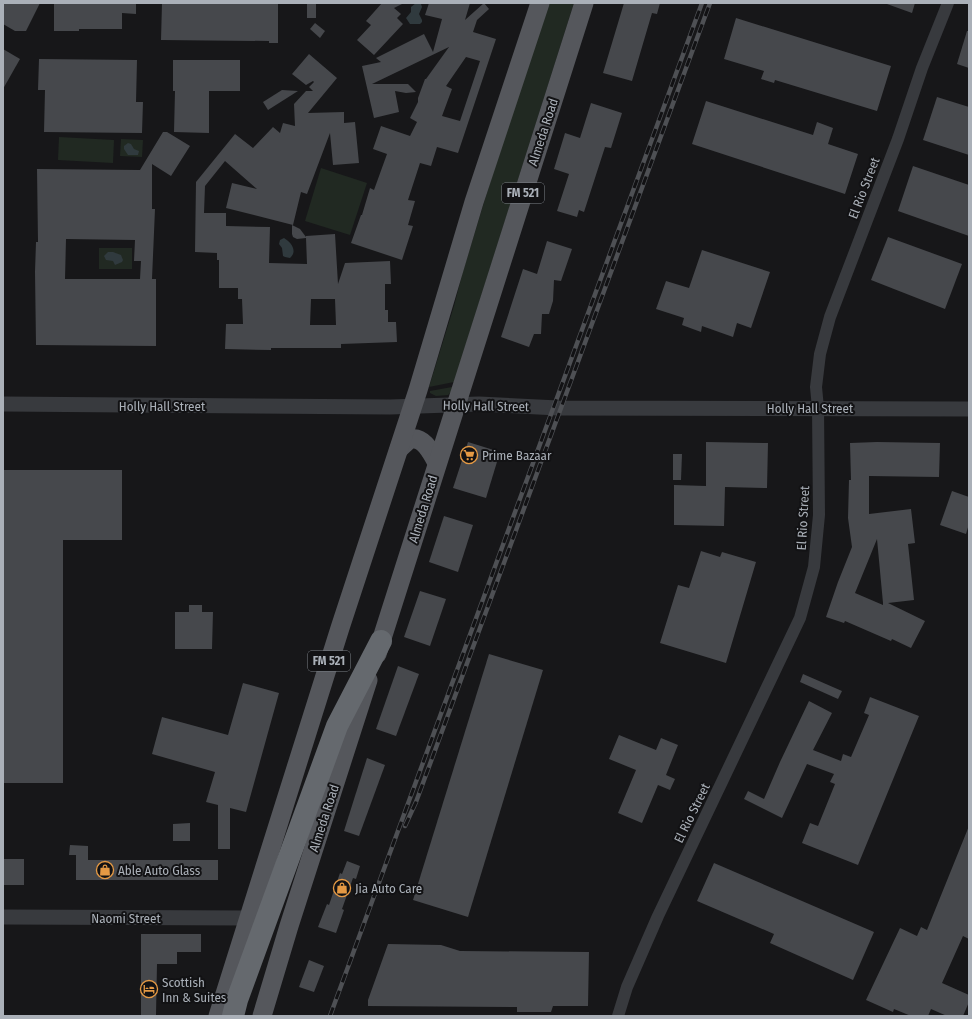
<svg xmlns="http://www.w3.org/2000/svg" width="972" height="1019" font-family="'Fira Sans Condensed',sans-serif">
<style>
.green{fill:#212922}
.water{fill:#303a3e}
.building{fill:#46484c;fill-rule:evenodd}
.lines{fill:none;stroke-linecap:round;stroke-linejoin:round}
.minor{stroke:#383a3e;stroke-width:12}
.tertiary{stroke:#383a3e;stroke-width:15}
.primary{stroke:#55575c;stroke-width:19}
.motorway{stroke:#65696e;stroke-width:22}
.rail-casing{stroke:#4e5054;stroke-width:4.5}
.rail{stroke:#121214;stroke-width:3;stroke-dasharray:9;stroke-linecap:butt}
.labels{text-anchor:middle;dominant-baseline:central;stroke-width:4;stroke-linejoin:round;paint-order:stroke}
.shield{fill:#121214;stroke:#7c8187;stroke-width:1}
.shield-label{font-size:12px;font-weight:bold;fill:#aab0b8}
.street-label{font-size:13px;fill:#aab0b8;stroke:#121214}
.poi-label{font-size:13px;fill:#aab0b8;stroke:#121214;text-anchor:start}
</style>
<rect width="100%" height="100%" fill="#171719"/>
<!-- green -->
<g class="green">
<polygon points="545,3 574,3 454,382 429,387 454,306 463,271"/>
<polygon points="59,137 114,140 113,163 58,160"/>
<polygon points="121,139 143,140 142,157 120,156"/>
<polygon points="321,168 367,183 350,235 305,221"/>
<rect x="99" y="248" width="33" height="21"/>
<polygon points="452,387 451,392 448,395 436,396 430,393 430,391"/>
</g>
<!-- water -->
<g class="water">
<polygon points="416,3 421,4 422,7 419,14 422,20 422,22 420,24 410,24 406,18 411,12 411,7"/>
<polygon points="128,143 131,144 134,149 139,151 138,155 128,155 124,149 124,146"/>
<path d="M 284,238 C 291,242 298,251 290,258 L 285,257 L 283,256 L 282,248 L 279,244 L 280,240 Z"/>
<polygon points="108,252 113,252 121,255 123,260 122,262 115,265 113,261 106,260 104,256"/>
</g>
<!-- building -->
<g class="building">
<polygon points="3,3 40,3 26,31 15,31 3,24"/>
<polygon points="54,3 136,3 136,14 122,13 122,29 79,29 79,31 54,31"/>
<polygon points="162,3 278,3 278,43 269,43 269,41 161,40"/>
<rect x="307" y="3" width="9" height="15"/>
<polygon points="382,3 404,3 394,8 401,14 397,18 403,24 374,55 357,40 371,25 366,21"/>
<path d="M 429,3 L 470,3 L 465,20 L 484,3 L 489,9 L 477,20 L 473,32 L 496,39 L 458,153 L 437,147 L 431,166 L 420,163 L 408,200 L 415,201 L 408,225 L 413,226 L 402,260 L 351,243 L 361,215 L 362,215 L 370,188 L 374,190 L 387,154 L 373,149 L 381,126 L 410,136 L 417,122 L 410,118 L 418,102 L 418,98 L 425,79 L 426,79 L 449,47 L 372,84 L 408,84 L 416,92 L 406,93 L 395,91 L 399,112 L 374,118 L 362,66 L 381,62 L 376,58 L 424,34 L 433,52 L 442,19 L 425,15 ZM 466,57 L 480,61 L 460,121 L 442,116 L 452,89 L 446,86 Z"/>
<polygon points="624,3 660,3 657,14 652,13 632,81 603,73"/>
<polygon points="887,3 915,3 912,13 887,4"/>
<polygon points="736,18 891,66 877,111 775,80 774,83 761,79 764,71 724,59"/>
<polygon points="315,23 325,31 320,38 310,29"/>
<polygon points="967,31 969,31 969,68 957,64"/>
<polygon points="3,49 20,59 3,89"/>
<path d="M 309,54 L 337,78 L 308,113 L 344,112 L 344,123 L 355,122 L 359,163 L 333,165 L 330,133 L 307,194 L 301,192 L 293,225 L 226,208 L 232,183 L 257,189 L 225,161 L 205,186 L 204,213 L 226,213 L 226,226 L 270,227 L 269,263 L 307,264 L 306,238 L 297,239 L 293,237 L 292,234 L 292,225 L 300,229 L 306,237 L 306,236 L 335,234 L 338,284 L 345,263 L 390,261 L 391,284 L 385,284 L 385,310 L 388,310 L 388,322 L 396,322 L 397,342 L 341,344 L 341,348 L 271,348 L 271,350 L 225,349 L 226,324 L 243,324 L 242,299 L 238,299 L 238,288 L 219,288 L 219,260 L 217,260 L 217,253 L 195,252 L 196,182 L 235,134 L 253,148 L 273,127 L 280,133 L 283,123 L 295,126 L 294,104 L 306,91 L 313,91 L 309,87 L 314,82 L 313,81 L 306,85 L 292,74 ZM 311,299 L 335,299 L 336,325 L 310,325 Z"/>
<polygon points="39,59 137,60 136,102 143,102 142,133 44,132 45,90 38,90"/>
<polygon points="173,60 240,60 240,91 209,91 209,133 174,132 175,91 173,91"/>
<polygon points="282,90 298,91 268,110 263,102"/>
<polygon points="937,97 969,107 969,155 923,140"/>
<polygon points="706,101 813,135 817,122 833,128 828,144 858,154 845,194 692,144"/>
<polygon points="591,103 622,113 611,148 605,147 584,212 579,210 577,217 557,211 569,174 554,169 565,133 580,138"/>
<path d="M 163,132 L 167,132 L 190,146 L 171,176 L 152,164 L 152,209 L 155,209 L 152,279 L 156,279 L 156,346 L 36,345 L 35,272 L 36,242 L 38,242 L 37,169 L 140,170 ZM 66,239 L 135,240 L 134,261 L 141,261 L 140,279 L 65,279 Z"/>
<polygon points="913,166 969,185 969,236 898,211"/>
<polygon points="888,237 962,264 945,309 871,280"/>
<polygon points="547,241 572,249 561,281 554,280 553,301 549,314 542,314 541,334 534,334 529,347 501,337 523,269 537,274"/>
<polygon points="702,250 770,272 751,328 737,323 733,337 702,326 701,332 682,325 684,318 656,309 666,281 689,288"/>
<polygon points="468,442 500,452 486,498 453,488"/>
<polygon points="706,442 768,443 767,488 725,487 724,526 674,525 674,485 706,486"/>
<path d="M 877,442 L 940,443 L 939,477 L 869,476 L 869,514 L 911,509 L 915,543 L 908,544 L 914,600 L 888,603 L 925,621 L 911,648 L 892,639 L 891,641 L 845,621 L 844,623 L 826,617 L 838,582 L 852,547 L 848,518 L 849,480 L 851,480 L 850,443 ZM 877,539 L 883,603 L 883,605 L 855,593 Z"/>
<polygon points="673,454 682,454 681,480 673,480"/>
<polygon points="3,470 122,470 122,540 63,540 63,783 3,783"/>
<polygon points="952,491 969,497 969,524 966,534 940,525"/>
<polygon points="444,516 473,525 458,572 429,562"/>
<polygon points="701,551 720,557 722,552 756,562 726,663 660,643 678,585 689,588"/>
<polygon points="420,591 446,599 430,646 404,637"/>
<polygon points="189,605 202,605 202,612 213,612 212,649 175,649 175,612 189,612"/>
<polygon points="489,654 543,670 468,917 413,900"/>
<polygon points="398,666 419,674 396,736 376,729"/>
<polygon points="803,674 842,691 838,699 800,682"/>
<polygon points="243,683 279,693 246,812 230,808 230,849 218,849 218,805 206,802 215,772 152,754 162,717 228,735"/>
<polygon points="870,697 919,716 858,865 802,843 810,823 818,826 835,784 830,782 834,774 807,764 782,818 744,799 748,791 764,799 780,762 809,701 832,713 813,750 841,761 843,754 851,757 869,715 864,713"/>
<polygon points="619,735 656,750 661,738 678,745 666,775 675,779 670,790 658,785 642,823 618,813 636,770 609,759"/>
<polygon points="367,758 385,765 359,836 344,831"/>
<polygon points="190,823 190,841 173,841 173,824"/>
<polygon points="969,826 969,939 963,936 942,983 969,995 969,1002 963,1016 947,1016 931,1009 928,1016 911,1016 894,1009 893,1012 866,1000 900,928 917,936 921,927 927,930"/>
<polygon points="70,845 88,846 88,860 218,860 218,880 76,880 76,855 69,855"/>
<rect x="3" y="859" width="21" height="26"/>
<polygon points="347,861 360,866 356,879 353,878 342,909 344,910 336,933 318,927 327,904 329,905 340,873 342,874"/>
<polygon points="714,863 874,932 853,980 770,943 774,934 697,901"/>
<polygon points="141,934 201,934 201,952 177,952 177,964 157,964 156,1015 141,1015"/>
<polygon points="388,944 441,945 460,951 589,952 588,1006 553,1006 551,1012 517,1012 517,1007 368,1006 368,1000"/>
<polygon points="309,960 324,966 314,992 299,987"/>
</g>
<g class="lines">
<!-- minor -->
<polyline class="minor" points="618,1016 627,987 658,916 800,618 814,567 819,515 818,408 816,387 820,354 830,317 898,139 922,68 948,3"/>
<!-- tertiary -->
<g class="tertiary">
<polyline points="3,404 390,407 479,404 558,408 969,409"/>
<polyline points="3,917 248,918"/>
</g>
<!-- primary -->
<g class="primary">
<path d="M 399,449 C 402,446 406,442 409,440 C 423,434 432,454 437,463"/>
<polyline points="377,654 584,3"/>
<polyline points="218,1016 340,628 418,390 474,202 540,3"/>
<polyline points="262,1016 289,926 368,680"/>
</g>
<!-- motorway -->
<polyline class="motorway" points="233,1016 237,1000 337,726 381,641"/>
<!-- rail casing -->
<g class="rail-casing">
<g id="rail">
<polyline points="405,826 416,802 710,3"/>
<polyline points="330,1016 702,3"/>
</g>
</g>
<!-- rail -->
<use href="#rail" class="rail"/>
</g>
<!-- icons -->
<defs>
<g id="supermarket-ring" transform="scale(0.9)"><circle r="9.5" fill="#121214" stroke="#e49944" stroke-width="1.5"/><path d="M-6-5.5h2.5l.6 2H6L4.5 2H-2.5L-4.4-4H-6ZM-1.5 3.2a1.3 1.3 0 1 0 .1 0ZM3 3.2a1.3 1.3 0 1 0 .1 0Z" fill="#e49944"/></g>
<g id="shop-ring" transform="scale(0.9)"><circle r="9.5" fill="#121214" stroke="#e49944" stroke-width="1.5"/><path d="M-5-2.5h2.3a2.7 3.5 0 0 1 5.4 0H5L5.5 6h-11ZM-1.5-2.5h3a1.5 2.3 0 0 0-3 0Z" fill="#e49944"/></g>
<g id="hotel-ring" transform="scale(0.9)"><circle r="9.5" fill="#121214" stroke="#e49944" stroke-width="1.5"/><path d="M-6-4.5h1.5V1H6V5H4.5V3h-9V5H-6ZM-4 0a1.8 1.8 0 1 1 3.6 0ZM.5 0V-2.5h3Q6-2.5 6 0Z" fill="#e49944"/></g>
</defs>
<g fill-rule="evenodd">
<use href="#supermarket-ring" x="469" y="455"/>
<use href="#shop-ring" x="105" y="870"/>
<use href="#shop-ring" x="342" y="888"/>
<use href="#hotel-ring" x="149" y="989"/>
</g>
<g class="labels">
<!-- shield labels -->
<g class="shield">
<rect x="502" y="183" width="42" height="20" rx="3"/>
<rect x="308" y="651" width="42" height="20" rx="3"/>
</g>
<g class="shield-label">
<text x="523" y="193">FM 521</text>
<text x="329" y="661">FM 521</text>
</g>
<!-- street labels -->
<g class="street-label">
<text transform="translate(543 132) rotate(-72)">Almeda Road</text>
<text transform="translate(864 188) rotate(-69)">El Rio Street</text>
<text x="162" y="406">Holly Hall Street</text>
<text transform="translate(486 406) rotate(1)">Holly Hall Street</text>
<text x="810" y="408">Holly Hall Street</text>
<text transform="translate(423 509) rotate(-73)">Almeda Road</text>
<text transform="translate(803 518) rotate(-87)">El Rio Street</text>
<text transform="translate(692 813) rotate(-64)">El Rio Street</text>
<text transform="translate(324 818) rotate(-72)">Almeda Road</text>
<text x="126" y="918">Naomi Street</text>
</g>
<!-- poi labels -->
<g class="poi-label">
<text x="482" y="455">Prime Bazaar</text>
<text x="118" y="870">Able Auto Glass</text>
<text x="355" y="888">Jia Auto Care</text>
<text x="162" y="982">Scottish<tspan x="162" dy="15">Inn &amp; Suites</tspan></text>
</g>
</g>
<!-- border -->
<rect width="972" height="1019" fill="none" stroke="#aab0b8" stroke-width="8"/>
</svg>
